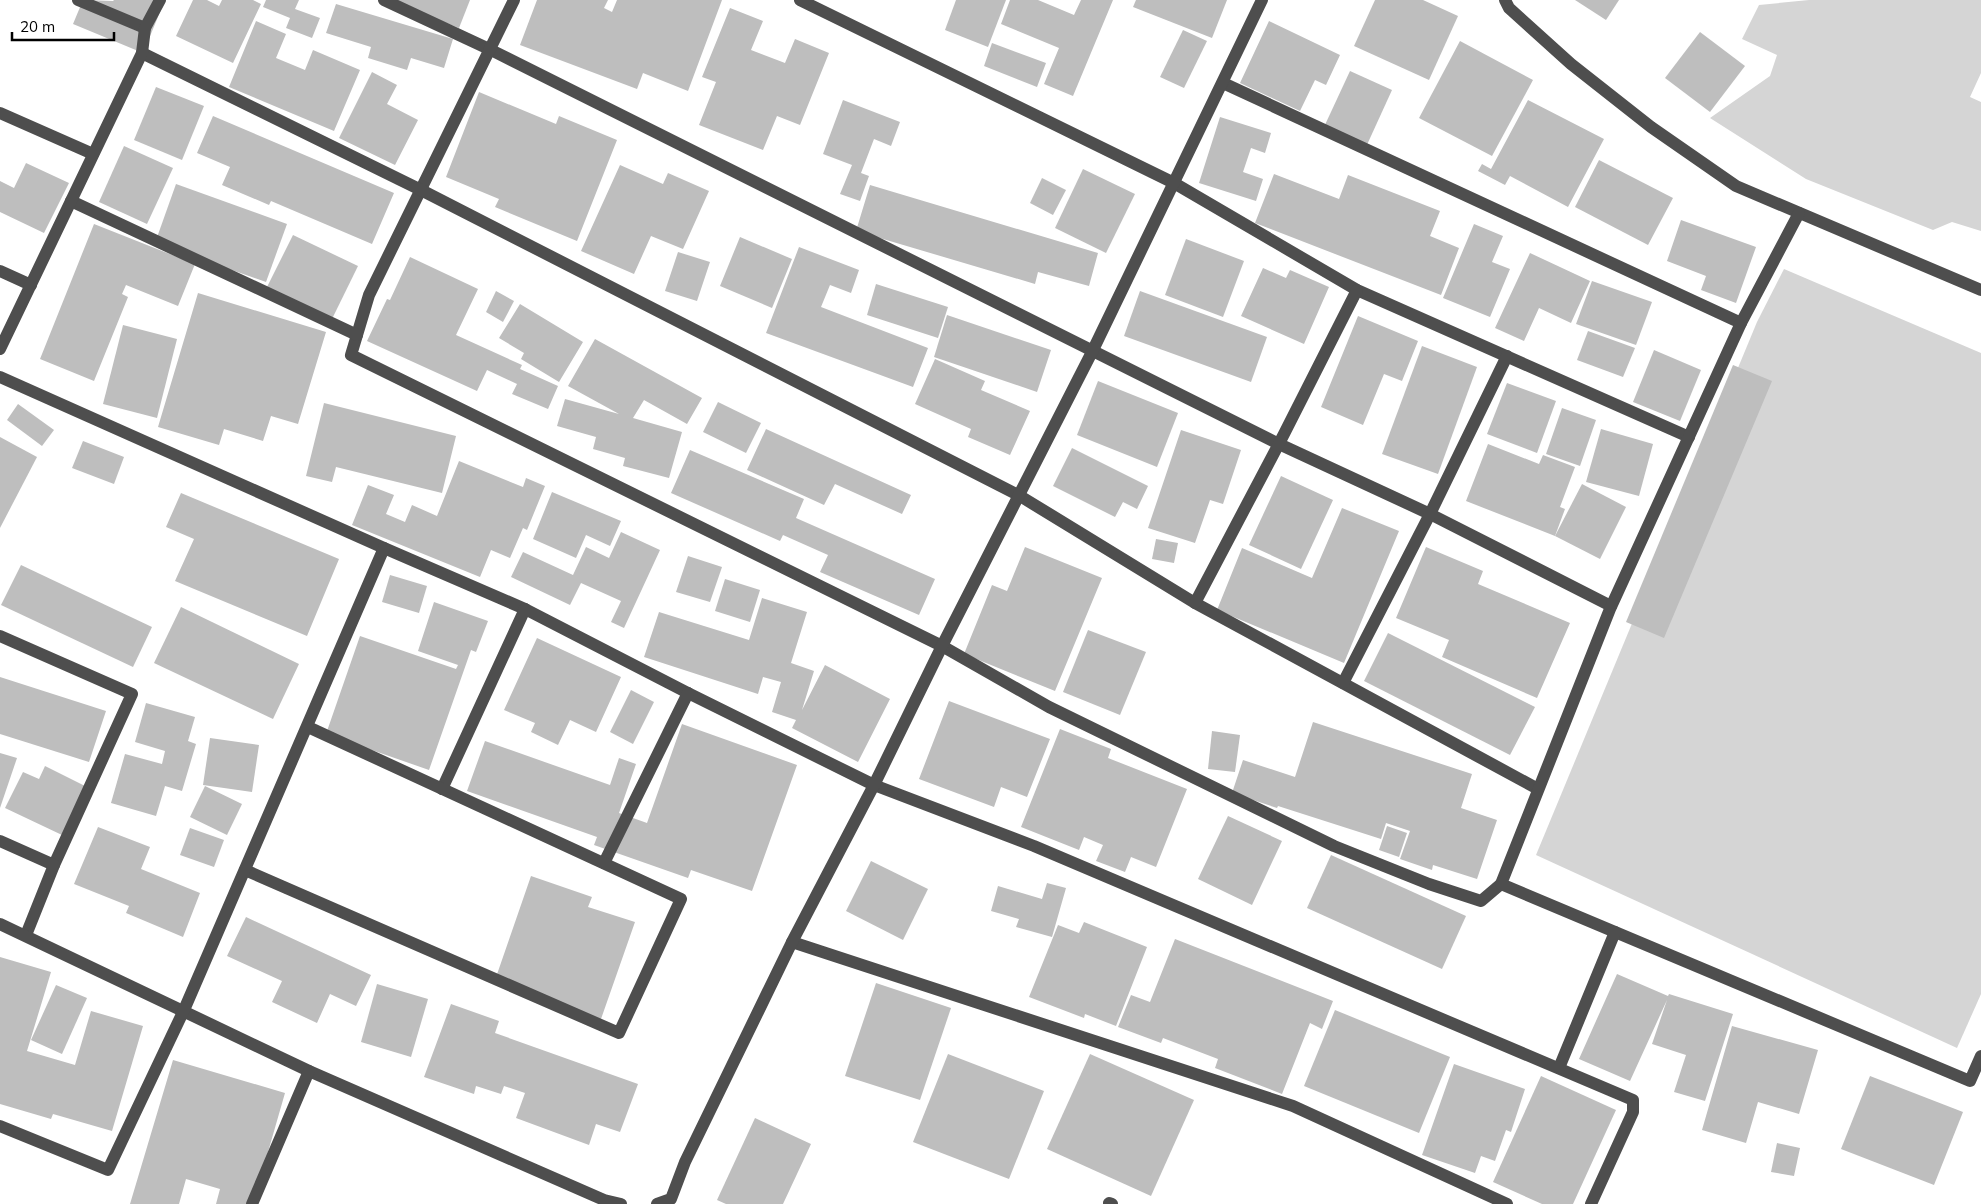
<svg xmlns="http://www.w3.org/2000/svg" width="1981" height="1204" font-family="Mulish,sans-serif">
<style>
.green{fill:#d5d5d5}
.building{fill:#bebebe}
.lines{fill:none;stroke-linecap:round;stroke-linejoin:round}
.minor{stroke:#4e4e4e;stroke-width:12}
</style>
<rect width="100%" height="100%" fill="#fff"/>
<!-- green -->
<g class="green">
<polygon points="1809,0 1981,0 1981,73 1970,97 1981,102 1981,231 1952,222 1933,230 1806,179 1710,118 1770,76 1777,55 1742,39 1759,5"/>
<polygon points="1784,269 1981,353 1981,994 1957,1048 1536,855 1757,322"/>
</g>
<!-- building -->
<g class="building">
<polygon points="83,0 113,1 114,0 165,0 143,53 73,24"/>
<polygon points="193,0 207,0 219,6 222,0 253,0 261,4 233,63 176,36"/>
<polygon points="266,0 299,0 295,9 320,18 312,38 286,28 290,18 263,7"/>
<polygon points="389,0 470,0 459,28"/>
<polygon points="537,0 608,0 604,8 612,12 617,0 722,0 688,91 643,73 637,89 520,45"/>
<polygon points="956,0 1006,0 988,47 945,30"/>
<polygon points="1010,0 1038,0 1074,15 1081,0 1113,0 1073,96 1044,84 1059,48 1001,24"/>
<polygon points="1136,0 1227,0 1212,38 1133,7"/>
<polygon points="1375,0 1423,0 1458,16 1429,80 1354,46"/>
<polygon points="1575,0 1619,0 1606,20"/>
<polygon points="336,4 453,39 444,68 411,58 407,70 368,58 371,47 326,33"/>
<polygon points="730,8 763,21 751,50 785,63 795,39 829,53 800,125 777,116 763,150 699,125 716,82 702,77"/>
<polygon points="256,21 286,34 276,58 305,70 313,50 360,70 334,131 229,87"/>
<polygon points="1269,21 1340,55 1326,85 1315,80 1300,111 1240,83"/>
<polygon points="1183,30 1207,41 1184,88 1160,77"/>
<polygon points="1700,32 1745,66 1710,112 1665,78"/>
<polygon points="1460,41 1533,80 1492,156 1419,118"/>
<polygon points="992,43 1046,63 1037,87 984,66"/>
<polygon points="1350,71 1392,90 1366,147 1324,127"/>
<polygon points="372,72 397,85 387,104 418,120 395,165 339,138"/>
<polygon points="156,87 204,106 182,160 134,140"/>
<polygon points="479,92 556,124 559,116 617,140 577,241 495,207 499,199 446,177"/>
<polygon points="843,100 900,122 891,146 874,139 861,173 869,176 860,201 840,194 852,165 823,154"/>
<polygon points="1528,100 1604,139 1568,207 1510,176 1505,185 1478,171 1482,164 1491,169"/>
<polygon points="213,116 394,193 372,244 271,201 269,205 222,185 230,167 197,153"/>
<polygon points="1220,117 1271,133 1265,153 1251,148 1243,172 1263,179 1256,201 1199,183"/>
<polygon points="124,146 173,168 147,224 99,202"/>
<polygon points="1599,160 1673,198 1648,245 1575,207"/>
<polygon points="26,163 69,183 44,233 0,212 0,181 14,188"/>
<polygon points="620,165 663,184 668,173 709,191 683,249 651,236 634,274 581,251"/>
<polygon points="1083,169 1135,194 1106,253 1055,228"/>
<polygon points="1274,174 1339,199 1348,175 1440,211 1430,236 1459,248 1441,295 1255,223"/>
<polygon points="1042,178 1066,190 1053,215 1030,203"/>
<polygon points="176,184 287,224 266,282 155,243"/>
<polygon points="870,185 1098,253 1089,286 1038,272 1035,284 856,231"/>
<polygon points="1681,220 1756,247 1736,303 1701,290 1706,276 1667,261"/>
<polygon points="94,224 195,264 178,306 126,285 122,294 128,297 94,381 40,359"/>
<polygon points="1474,224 1503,236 1492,262 1510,269 1490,317 1443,298"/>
<polygon points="293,235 358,266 332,319 267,287"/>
<polygon points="740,237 792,259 772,308 720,286"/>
<polygon points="1186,239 1244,261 1223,317 1165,295"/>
<polygon points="799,247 859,270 851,293 830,285 821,307 928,348 913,387 766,333"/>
<polygon points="678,252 710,262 697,301 665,291"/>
<polygon points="1530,253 1590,281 1571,323 1539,308 1524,341 1495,328"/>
<polygon points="410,257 478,289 456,335 522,365 520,369 558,386 548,409 512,394 517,384 487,370 477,391 367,341 387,299 390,300"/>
<polygon points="1263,268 1286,278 1290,270 1329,287 1304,344 1241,316"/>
<polygon points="1592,281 1652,302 1636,345 1576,324"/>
<polygon points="876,284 948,307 938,338 867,315"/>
<polygon points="496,291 514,301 503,322 486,312"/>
<polygon points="1140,291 1267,337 1251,382 1124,336"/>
<polygon points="198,293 326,332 298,424 271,416 263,441 224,429 219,445 158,427"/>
<polygon points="520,304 583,342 559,382 521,359 524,353 499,338"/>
<polygon points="947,315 1051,350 1037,392 934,357"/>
<polygon points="1358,316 1418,341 1402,381 1384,374 1363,425 1321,407"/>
<polygon points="123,325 177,339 157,418 103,404"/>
<polygon points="1588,331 1635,348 1623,377 1577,360"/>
<polygon points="595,339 702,398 687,424 644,400 633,418 682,432 669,478 623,466 625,458 593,449 596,437 557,426 565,399 619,414 568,386"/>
<polygon points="1422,346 1477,367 1438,474 1382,454"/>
<polygon points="1654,350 1701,370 1680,421 1633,402"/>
<polygon points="935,359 985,381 981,390 1030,411 1010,455 968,437 971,429 915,404"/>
<polygon points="1733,365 1772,381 1664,638 1626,622"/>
<polygon points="1098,381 1178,413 1157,467 1077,435"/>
<polygon points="1507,383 1556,401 1537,453 1487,434"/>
<polygon points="718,402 761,423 746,453 703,432"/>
<polygon points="324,403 456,436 442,493 336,467 332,482 306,476"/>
<polygon points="18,404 54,430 42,446 7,420"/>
<polygon points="1562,408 1596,420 1580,466 1546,454"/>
<polygon points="766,429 911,495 902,514 835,484 824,505 747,470"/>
<polygon points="1601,429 1653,444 1639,496 1586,482"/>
<polygon points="1181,430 1241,450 1223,504 1210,500 1195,543 1148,528"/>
<polygon points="0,437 37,457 0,528"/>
<polygon points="83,441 124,457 114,484 72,468"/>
<polygon points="1488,444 1539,464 1543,455 1575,467 1560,507 1565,509 1555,536 1466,501"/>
<polygon points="1072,448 1148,486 1137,509 1123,502 1115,517 1053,486"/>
<polygon points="690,450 804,499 796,518 935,579 919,615 820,572 828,555 783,535 780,541 671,493"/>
<polygon points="459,461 523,487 526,478 545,486 527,530 523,528 510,558 491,550 480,577 352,525 368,485 394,495 386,514 405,522 412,505 437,516"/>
<polygon points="1281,476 1333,500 1301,569 1249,545"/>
<polygon points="1582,484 1626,507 1600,559 1555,536"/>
<polygon points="552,492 621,521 610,546 586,535 576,558 533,539"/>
<polygon points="181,493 339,559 307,636 175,581 194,539 166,527"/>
<polygon points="1342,508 1399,531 1344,663 1217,610 1242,548 1312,578"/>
<polygon points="621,532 660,550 624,628 611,622 621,601 581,583 570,605 511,577 523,552 573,575 586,547 609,558"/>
<polygon points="1156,539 1178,543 1174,563 1152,559"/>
<polygon points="1025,547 1102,578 1055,691 964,654 992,585 1007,591"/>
<polygon points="1426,547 1483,571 1478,584 1570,623 1537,698 1442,657 1449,640 1396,618"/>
<polygon points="688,556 722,567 710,602 676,592"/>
<polygon points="21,565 152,627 133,667 1,605"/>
<polygon points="390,575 427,586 419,613 382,602"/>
<polygon points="725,579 760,590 750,622 715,611"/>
<polygon points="762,598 807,612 791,663 814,671 802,710 825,665 890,699 858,762 792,728 796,720 772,712 781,682 763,677 758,694 644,657 659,612 749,640"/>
<polygon points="434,602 488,621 476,652 471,650 429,770 326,734 360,636 456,669 458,665 418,651"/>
<polygon points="181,607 299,664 273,719 154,663"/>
<polygon points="1088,630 1146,652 1120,715 1063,692"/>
<polygon points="1388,633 1535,707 1510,755 1364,681"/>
<polygon points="537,638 621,677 596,732 570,720 558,745 531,732 535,723 504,710"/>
<polygon points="0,677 106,711 89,762 0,734"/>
<polygon points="631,690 654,702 633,744 610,732"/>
<polygon points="949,701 1050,739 1027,797 1001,787 994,807 919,779"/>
<polygon points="146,703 195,717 188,741 196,744 182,791 165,786 156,816 111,803 125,754 162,764 165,751 135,742"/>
<polygon points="1313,722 1472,774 1461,808 1497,820 1477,879 1433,865 1432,870 1400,859 1410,831 1386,823 1381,839 1278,806 1277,808 1232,793 1243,760 1295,777"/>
<polygon points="682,724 797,765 752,891 691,870 688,878 594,845 597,837 467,791 485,741 610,785 619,758 636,764 619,813 647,823"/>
<polygon points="1060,729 1111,749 1108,758 1187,789 1156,867 1131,857 1125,872 1096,861 1103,845 1084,837 1079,850 1021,827"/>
<polygon points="1212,731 1240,735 1235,772 1208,769"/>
<polygon points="210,738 259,745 252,792 203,785"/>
<polygon points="0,753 17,758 0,808"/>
<polygon points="45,766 85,786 62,835 5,808 23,772 39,779"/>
<polygon points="205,786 242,804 227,835 190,817"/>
<polygon points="1228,816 1282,841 1252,905 1198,879"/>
<polygon points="1387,826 1407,833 1399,857 1379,850"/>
<polygon points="98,827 150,847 141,869 200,893 183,937 126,913 129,906 74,884"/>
<polygon points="190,828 224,840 214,867 180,855"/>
<polygon points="1331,855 1466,916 1442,969 1307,908"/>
<polygon points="871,861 928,889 903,940 846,911"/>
<polygon points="531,876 592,897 588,907 635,922 601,1019 494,983"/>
<polygon points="1047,883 1066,888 1052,937 1016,927 1019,919 991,911 998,886 1042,899"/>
<polygon points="246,917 371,975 356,1006 330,994 317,1023 272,1002 282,981 227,956"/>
<polygon points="1084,922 1147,947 1116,1026 1085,1014 1084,1018 1029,997 1058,925 1079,933"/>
<polygon points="1175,939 1333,1001 1322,1029 1310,1023 1282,1094 1215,1068 1218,1059 1163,1038 1161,1043 1118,1027 1131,995 1150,1002"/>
<polygon points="0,957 51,972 27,1051 75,1065 91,1011 143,1026 112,1131 53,1114 51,1119 0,1104"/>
<polygon points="1617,974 1668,996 1669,994 1733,1014 1705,1101 1674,1092 1686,1055 1652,1044 1667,1000 1630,1081 1579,1059"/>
<polygon points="876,983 951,1008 920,1100 845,1076"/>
<polygon points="377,984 428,999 411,1057 361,1042"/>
<polygon points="56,985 87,998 62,1054 31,1040"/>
<polygon points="451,1004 499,1021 495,1033 638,1084 620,1132 596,1124 589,1145 516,1118 525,1093 504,1086 501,1094 476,1086 474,1094 424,1077"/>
<polygon points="1335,1010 1450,1057 1419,1133 1304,1086"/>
<polygon points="1732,1026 1818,1050 1799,1114 1758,1102 1746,1143 1702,1130"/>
<polygon points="948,1054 1044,1091 1009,1179 913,1142"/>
<polygon points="1090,1054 1194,1100 1151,1196 1047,1149"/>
<polygon points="173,1060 285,1093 253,1204 216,1204 220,1189 186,1179 179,1204 130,1204"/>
<polygon points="1454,1064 1525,1089 1511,1132 1506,1130 1495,1161 1481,1156 1475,1173 1422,1155"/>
<polygon points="1541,1076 1616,1110 1573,1204 1542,1204 1493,1182"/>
<polygon points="1870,1076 1963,1112 1934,1185 1841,1149"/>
<polygon points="755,1118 811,1144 783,1204 726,1204 717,1200"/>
<polygon points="1777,1143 1800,1148 1794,1176 1771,1172"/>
</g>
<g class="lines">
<!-- minor -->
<g class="minor">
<polyline points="78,0 145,28"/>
<polyline points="384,0 489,49 1279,444 1430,514 1611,606"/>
<polyline points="514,0 369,295 351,355 942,646 1049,707 1334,846 1429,884 1481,901 1501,884"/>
<polyline points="800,0 1174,183 1357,290 1689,437"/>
<polyline points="1505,0 1509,8 1571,64 1651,127 1736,186 1981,290"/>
<polyline points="142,53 421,190 1020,496 1195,603 1538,789"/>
<polyline points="1223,83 1741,323"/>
<polyline points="0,113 93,154"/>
<polyline points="71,201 357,335"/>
<polyline points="1799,213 1741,323 1610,609 1501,884 1970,1081 1981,1056"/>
<polyline points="0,271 31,285"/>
<polyline points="0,349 142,53 145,28 160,0"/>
<polyline points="0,377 384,548 525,609 688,693 874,785 1034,846 1633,1100 1633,1112 1591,1204"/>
<polyline points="1195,603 1284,434 1357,290"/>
<polyline points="0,636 132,694 54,865"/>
<polyline points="1343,683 1430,514 1507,356"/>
<polyline points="442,789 525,609"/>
<polyline points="0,841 54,865 26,935"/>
<polyline points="604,863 688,693"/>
<polyline points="245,870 619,1033 681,899 308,727"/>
<polyline points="0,924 309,1071 604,1200 621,1204"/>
<polyline points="792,942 1293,1106 1507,1204"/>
<polyline points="1559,1068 1615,932"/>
<polyline points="0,1126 108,1170 184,1010 384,548"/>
<polyline points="1109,1203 1112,1204"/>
<polyline points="252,1204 309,1071"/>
<polyline points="657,1204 671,1199 685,1162 792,942 874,785 942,646 1093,350 1262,0"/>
</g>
</g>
<!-- scale -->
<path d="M12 32v8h102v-8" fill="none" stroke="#000000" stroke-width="2.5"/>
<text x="20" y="32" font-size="15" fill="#000000" stroke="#ffffff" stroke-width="4" paint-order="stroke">20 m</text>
</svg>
